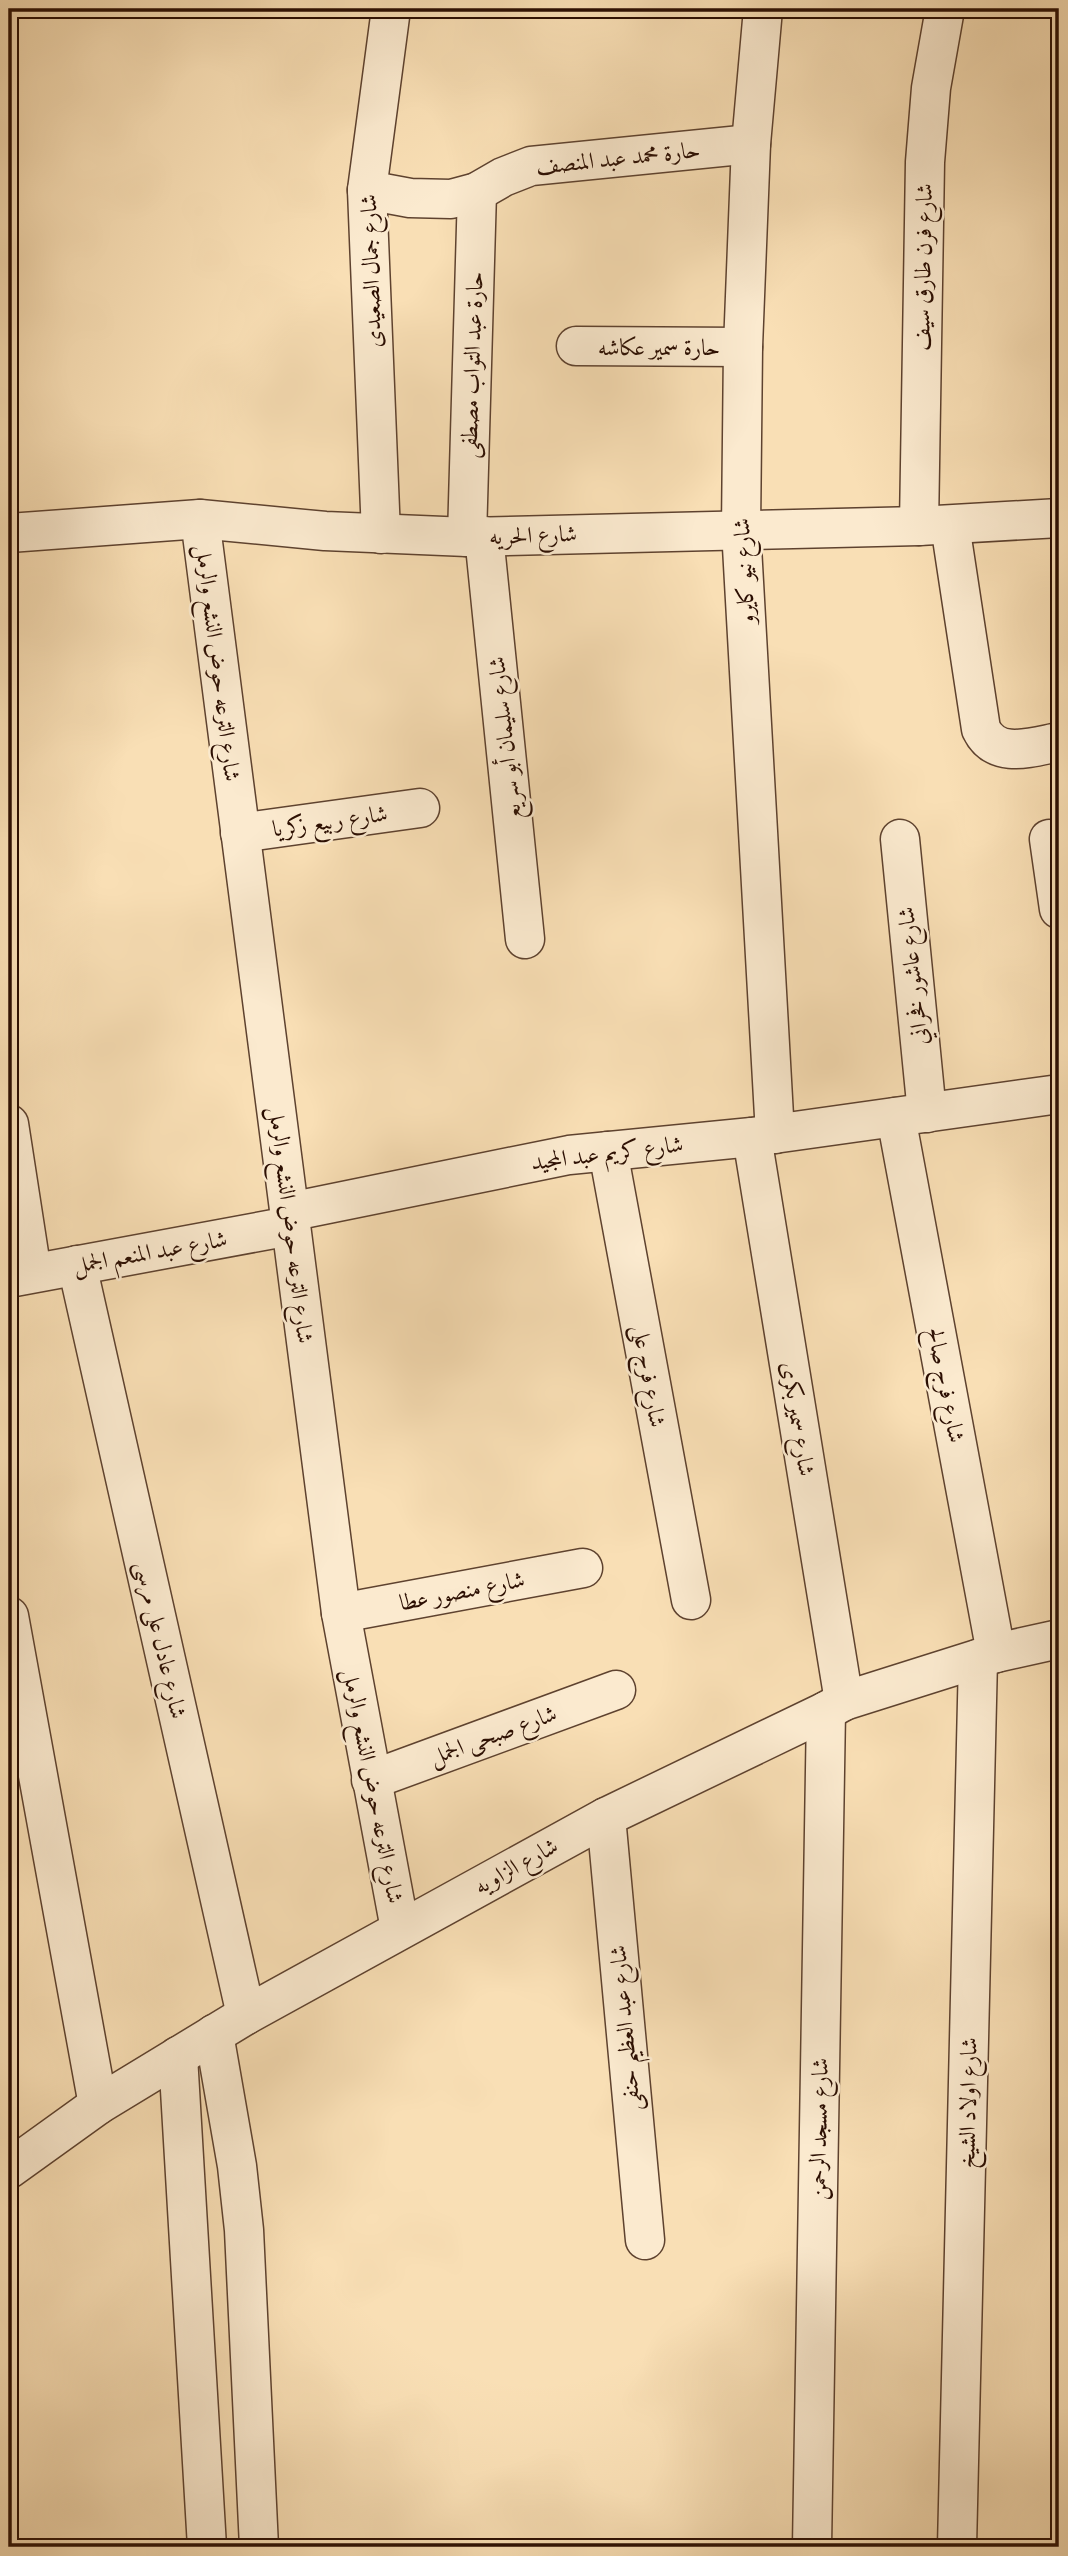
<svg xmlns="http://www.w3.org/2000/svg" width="1068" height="2556" font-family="'IM FELL French Canon',Amiri,serif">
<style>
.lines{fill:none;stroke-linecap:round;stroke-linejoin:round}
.minor-casing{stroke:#5e422f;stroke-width:41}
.minor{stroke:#fbeacf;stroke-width:38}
.labels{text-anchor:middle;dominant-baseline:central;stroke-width:5;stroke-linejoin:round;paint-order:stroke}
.street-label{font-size:23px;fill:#2b0e02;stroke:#fbeacf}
</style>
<rect width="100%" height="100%" fill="#f9dfb5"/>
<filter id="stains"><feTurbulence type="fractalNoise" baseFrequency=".00286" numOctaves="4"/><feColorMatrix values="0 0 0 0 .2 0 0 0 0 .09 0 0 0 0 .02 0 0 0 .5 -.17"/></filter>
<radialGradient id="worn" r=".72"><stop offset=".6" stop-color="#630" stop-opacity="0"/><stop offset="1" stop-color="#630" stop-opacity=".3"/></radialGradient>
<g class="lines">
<!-- minor casing -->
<g class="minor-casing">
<g id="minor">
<polyline points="763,9 751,144 743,347 741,529 775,1134"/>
<polyline points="367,190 410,198 451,199 477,192 503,177 531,166 751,144"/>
<polyline points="576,346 743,347"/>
<polyline points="200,519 341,1613 400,1929"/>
<path d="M 950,525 L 981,729 C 996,760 1032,747 1059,742"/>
<polyline points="919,526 925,162 931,88 945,9"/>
<polyline points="9,533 200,519 325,531 467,537 919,526 1059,518"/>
<polyline points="381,534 367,190 391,9"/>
<polyline points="484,536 525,939"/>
<polyline points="467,537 477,192"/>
<polyline points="240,833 420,808"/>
<polyline points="900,839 927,1113"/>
<polyline points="1049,839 1059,909"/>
<polyline points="896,1117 996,1653"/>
<polyline points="9,1124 32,1273"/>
<polyline points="752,1137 844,1701"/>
<polyline points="608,1151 691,1600"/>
<polyline points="289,1212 569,1155 752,1137 1059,1094"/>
<polyline points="77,1265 246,2015"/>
<polyline points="9,1278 290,1226"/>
<polyline points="341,1613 583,1568"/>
<polyline points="9,1616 98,2105"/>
<polyline points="371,1780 616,1690"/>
<polyline points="606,1817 645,2240"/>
<polyline points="214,2034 237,2166 244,2230 259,2547"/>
<polyline points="178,2056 207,2547"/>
<polyline points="9,2169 98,2105 246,2015 606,1817 826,1711 844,1701 996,1653 1059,1639"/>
<polyline points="812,2547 826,1711"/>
<polyline points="957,2547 978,1659"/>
</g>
</g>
<!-- minor -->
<use href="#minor" class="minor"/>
</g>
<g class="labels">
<!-- street labels -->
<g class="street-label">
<text transform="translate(618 158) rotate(-6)">حارة محمد عبد المنصف</text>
<text transform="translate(923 267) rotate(-89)">شارع فرن طارق سيف</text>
<text transform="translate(371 271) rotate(-92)">شارع جمال الصعيدى</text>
<text x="659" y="347">حارة سمير عكاشه</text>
<text transform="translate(472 365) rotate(-88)">حارة عبد التواب مصطفى</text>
<text transform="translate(533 535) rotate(-2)">شارع الحريه</text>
<text transform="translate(744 571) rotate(-93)">شارع نيو كايرو</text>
<text transform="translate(218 663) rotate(83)">شارع الترعه حوض النشع والرمل</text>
<text transform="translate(505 738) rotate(-96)">شارع سليمان أبو سريع</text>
<text transform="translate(330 821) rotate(-8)">شارع ربيع زكريا</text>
<text transform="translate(913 976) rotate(-96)">شارع عاشور فخراني</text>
<text transform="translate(607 1153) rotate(-7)">شارع كريم عبد المجيد</text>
<text transform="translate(291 1225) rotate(83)">شارع الترعه حوض النشع والرمل</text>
<text transform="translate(150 1252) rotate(-10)">شارع عبد المنعم الجمل</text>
<text transform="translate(649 1376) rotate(80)">شارع فرج على</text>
<text transform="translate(946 1385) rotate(79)">شارع فرج صالح</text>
<text transform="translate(798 1419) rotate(81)">شارع سمير بكرى</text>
<text transform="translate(462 1591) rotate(-11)">شارع منصور عطا</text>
<text transform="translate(161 1640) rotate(77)">شارع عادل على مرسى</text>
<text transform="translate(493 1735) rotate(-20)">شارع صبحى الجمل</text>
<text transform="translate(373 1786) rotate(79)">شارع الترعه حوض النشع والرمل</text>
<text transform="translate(516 1866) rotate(-29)">شارع الزاويه</text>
<text transform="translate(625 2028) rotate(-95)">شارع عبد العظيم حنفى</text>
<text transform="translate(968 2103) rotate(-89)">شارع اولاد الشيخ</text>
<text transform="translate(819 2129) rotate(-89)">شارع مسجد الرحمن</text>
</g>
</g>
<!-- margin -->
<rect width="1068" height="2556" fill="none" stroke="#f9dfb5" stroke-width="35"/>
<rect x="10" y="10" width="1047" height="2535" fill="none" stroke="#2b0e02" stroke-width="3.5"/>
<rect x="18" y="18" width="1033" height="2521" fill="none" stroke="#2b0e02" stroke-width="2"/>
<rect width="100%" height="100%" filter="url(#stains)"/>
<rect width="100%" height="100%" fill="url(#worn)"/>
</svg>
